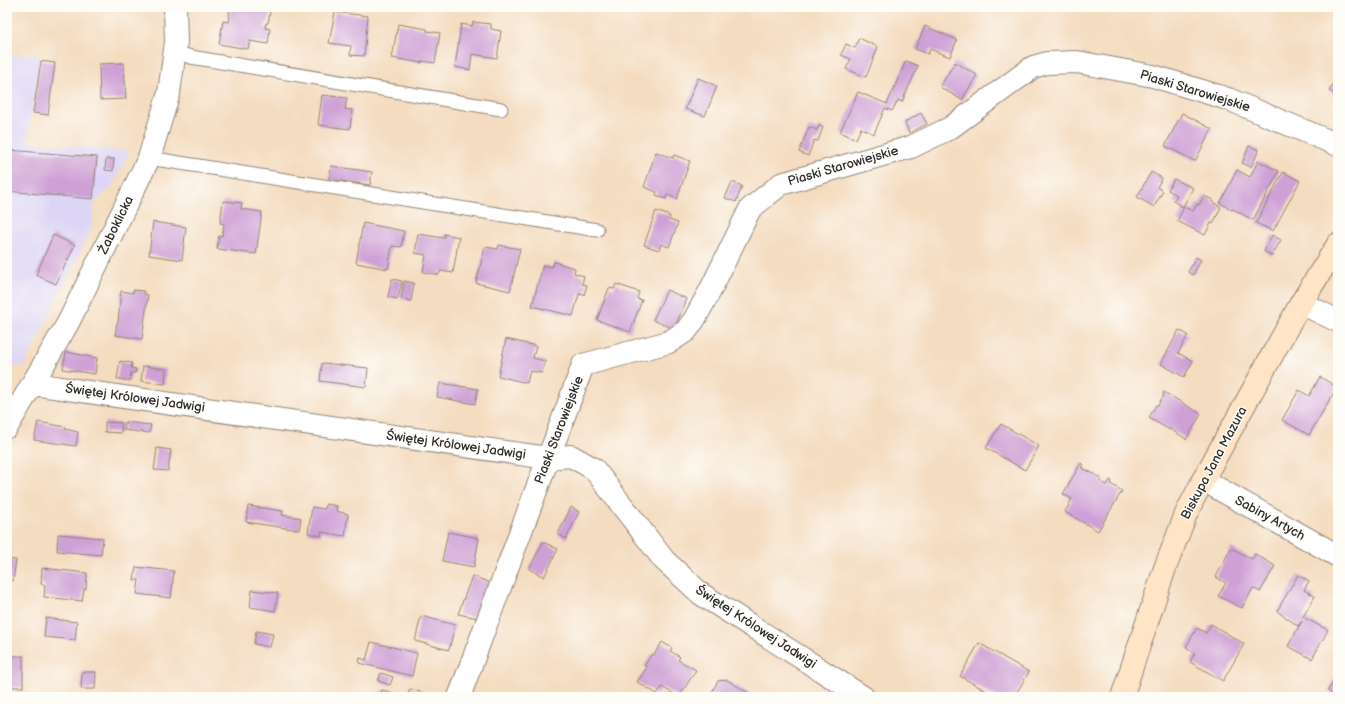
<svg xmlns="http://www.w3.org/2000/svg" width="1345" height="704" font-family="'Balsamiq Sans',sans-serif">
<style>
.built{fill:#ddd5f6}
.building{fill:#cfa0d6}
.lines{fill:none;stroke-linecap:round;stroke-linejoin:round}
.lane-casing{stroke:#908476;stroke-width:15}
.street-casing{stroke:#908476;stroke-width:24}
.secondary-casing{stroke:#908476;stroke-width:24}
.lane{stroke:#fff;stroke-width:13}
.street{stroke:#fff;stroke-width:22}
.secondary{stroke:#ffe4c6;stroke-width:22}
.labels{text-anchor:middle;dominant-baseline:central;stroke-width:3;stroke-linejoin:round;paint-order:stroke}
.street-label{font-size:13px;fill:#2b2b2b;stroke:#fdfcf7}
</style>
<rect width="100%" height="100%" fill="#fdfcf7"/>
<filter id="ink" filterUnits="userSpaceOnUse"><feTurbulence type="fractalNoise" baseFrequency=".025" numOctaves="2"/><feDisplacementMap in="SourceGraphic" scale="8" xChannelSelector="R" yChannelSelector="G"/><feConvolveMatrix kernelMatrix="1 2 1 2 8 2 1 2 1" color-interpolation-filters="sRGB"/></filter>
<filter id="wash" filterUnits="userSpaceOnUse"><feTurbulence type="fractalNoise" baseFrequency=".012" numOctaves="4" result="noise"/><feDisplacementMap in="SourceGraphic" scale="16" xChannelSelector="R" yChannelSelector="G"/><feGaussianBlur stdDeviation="0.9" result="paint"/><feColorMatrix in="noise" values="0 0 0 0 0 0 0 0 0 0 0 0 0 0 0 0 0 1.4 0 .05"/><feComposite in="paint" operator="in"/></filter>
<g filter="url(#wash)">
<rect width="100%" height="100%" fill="#f4dcc0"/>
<!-- built -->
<polygon class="built" points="7,55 40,55 27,142 129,151 112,187 94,202 92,227 24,366 7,365"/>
<g id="blocks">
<!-- building -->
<g class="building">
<polygon points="230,7 271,7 268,23 266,23 265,28 270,29 268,44 250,41 248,49 219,44 223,21 229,22 230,17 229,16"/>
<polygon points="335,12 368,16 364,56 350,55 351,46 329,43"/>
<polygon points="473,22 491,24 491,29 501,31 497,58 472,54 470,70 455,67 461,24 472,26"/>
<polygon points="398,24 427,29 427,31 440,33 435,63 422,61 422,63 392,58"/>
<polygon points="925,26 957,40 950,57 930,49 928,54 915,49"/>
<polygon points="859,38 878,47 866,77 846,69 851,59 841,55 846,44 855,48"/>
<polygon points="41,61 55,63 48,115 33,113"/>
<polygon points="906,61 918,66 902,102 898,100 892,111 885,108 874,134 861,128 856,139 840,132 858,92 887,104"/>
<polygon points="955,62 977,75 962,100 940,87"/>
<polygon points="124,63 126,99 100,100 99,64"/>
<polygon points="1338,75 1338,95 1329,91"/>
<polygon points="698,78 717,86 705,116 685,109"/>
<polygon points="322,95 347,98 345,109 352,110 350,129 318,125"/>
<polygon points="921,113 927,124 909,133 905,122"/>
<polygon points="1182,113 1212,129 1195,161 1165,146"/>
<polygon points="819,126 823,127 818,141 814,140 808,156 799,152 809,127 817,130"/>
<polygon points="1249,146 1259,150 1251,167 1242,163"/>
<polygon points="7,150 97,157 93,199 7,191"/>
<polygon points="656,152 673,158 674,155 690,161 677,199 667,195 666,199 656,195 657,192 644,187"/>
<polygon points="106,159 114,159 113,171 105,170"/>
<polygon points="1258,161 1279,171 1253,220 1233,209 1232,210 1220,203 1237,170 1250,177"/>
<polygon points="331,166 372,172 370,185 329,179"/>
<polygon points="1151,172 1162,178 1157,187 1163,191 1154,207 1137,197"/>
<polygon points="1283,172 1300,181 1273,231 1256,223"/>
<polygon points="1174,179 1193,188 1183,207 1173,201 1177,195 1168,190"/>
<polygon points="732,182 742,186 736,202 725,198"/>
<polygon points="1204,196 1213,200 1212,202 1221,207 1213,224 1211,223 1205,235 1177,221 1184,207 1193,211 1197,204 1199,205"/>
<polygon points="223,201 242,203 241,209 262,212 256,254 217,249 219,236 222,236 224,224 220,223"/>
<polygon points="656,211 670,216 669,220 678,223 669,247 661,244 659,250 644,245"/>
<polygon points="153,222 186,227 182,260 149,255"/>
<polygon points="363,223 404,231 401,247 392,246 388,269 356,263"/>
<polygon points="418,234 444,238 444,234 459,237 453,273 440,271 439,275 423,272 426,255 415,253"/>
<polygon points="53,235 75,245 56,284 36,275"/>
<polygon points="1272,235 1281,240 1272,256 1264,251"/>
<polygon points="499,245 520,249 510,291 476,283 485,247 498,249"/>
<polygon points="1196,257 1201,260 1193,275 1188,272"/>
<polygon points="554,262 575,268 574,273 584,276 582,284 587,285 584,295 579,294 573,316 532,306 543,265 552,267"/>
<polygon points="392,279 402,281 398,299 388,297"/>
<polygon points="404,281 414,283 411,301 401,299"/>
<polygon points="616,284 639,292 637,299 642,300 630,332 597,320 609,288 614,289"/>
<polygon points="133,290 144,291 144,294 148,295 142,339 115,335 117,323 118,323 121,291 133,293"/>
<polygon points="667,290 687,299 674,329 653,320"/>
<polygon points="1179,330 1188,335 1178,353 1193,361 1184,377 1161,364"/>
<polygon points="506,339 536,346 533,358 545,361 542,373 530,371 527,383 498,376"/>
<polygon points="66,352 97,358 95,374 63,369"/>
<polygon points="120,361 132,363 131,368 136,369 135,373 131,373 130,381 117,379"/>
<polygon points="322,363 368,368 366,387 320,381"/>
<polygon points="143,366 166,369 165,384 141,381"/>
<polygon points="1320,377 1337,387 1309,435 1282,420 1299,390 1309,396"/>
<polygon points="440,383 478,389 475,404 437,397"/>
<polygon points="1164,392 1201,414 1186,440 1185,438 1170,429 1170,430 1149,418 1156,405 1158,405 1164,395 1163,394"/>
<polygon points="38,422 66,427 65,429 78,432 76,446 34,440"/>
<polygon points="105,422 122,423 121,433 105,432"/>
<polygon points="125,422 151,425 149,433 124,430"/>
<polygon points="1001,424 1039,446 1025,470 986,448"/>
<polygon points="157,448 171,450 168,471 154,470"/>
<polygon points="1081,463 1083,465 1081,467 1101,478 1100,481 1107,485 1110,480 1112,481 1111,484 1122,491 1098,531 1065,512 1072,499 1063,494"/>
<polygon points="326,504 337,506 336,511 348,514 345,536 321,532 321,536 308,533 312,507 325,509"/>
<polygon points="248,506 283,511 282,515 301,518 299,530 246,522"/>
<polygon points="571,507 579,512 566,539 558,534"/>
<polygon points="7,511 11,512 8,539 7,539"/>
<polygon points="448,532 479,538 474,567 442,561"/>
<polygon points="58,534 103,538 101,555 57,551"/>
<polygon points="543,542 558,549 544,577 529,569"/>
<polygon points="1231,548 1252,559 1255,554 1275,566 1260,592 1253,588 1242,608 1218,596 1226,583 1216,577"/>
<polygon points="7,559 16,560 13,581 7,580"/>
<polygon points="136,567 174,571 171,598 137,594 139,580 134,580"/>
<polygon points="42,568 87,573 86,589 84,589 82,601 44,597 45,585 41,584"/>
<polygon points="1298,575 1309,581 1304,590 1315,596 1303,617 1328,630 1312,659 1288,646 1302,621 1298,626 1277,611"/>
<polygon points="472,576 491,583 478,618 458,614"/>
<polygon points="252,590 278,593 275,611 250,607"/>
<polygon points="421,616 455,625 449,650 415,641"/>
<polygon points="46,618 77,622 75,640 44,637"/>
<polygon points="1211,624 1244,644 1223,681 1190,662 1195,653 1186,647 1197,628 1206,633"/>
<polygon points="256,631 273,634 270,647 254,644"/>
<polygon points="371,642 417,653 412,676 359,663 360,658 366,660"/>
<polygon points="662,642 672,648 670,651 680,657 678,660 696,670 679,697 662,687 657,694 637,682 647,667 644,666 652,654 654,655"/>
<polygon points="979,643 1029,672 1014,697 997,697 960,676"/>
<rect x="7" y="656" width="16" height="31"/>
<polygon points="82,672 96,672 95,689 81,689"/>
<polygon points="381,673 393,677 390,685 378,681"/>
<polygon points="1335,678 1338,679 1338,697 1330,697 1332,694 1328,691"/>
<polygon points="727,680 750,694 748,697 709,697 718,681"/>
<polygon points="410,689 437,697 380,697 382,690 407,696"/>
</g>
</g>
</g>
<g filter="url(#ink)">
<use href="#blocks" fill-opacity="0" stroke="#908476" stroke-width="1"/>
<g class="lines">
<!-- lane casing -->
<g class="lane-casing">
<g id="lane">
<polyline points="175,52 191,57 501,109"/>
<polyline points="149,158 597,230"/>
</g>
</g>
<!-- street casing -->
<g class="street-casing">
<g id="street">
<polyline points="1301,303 1338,321"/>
<polyline points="33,384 548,458 571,456 594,469 664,560 701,594 863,697"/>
<polyline points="7,427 68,323 149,158 169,93 176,42 175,7"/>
<polyline points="1203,480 1338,556"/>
<polyline points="459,697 583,365 669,342 686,331 694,320 710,291 750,209 781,184 911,147 950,128 1033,67 1047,63 1077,62 1153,76 1228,99 1338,145"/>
</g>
</g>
<!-- secondary casing -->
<g class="secondary-casing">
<polyline id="secondary" points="1122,697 1165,568 1186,514 1203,480 1301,303 1338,244"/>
</g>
<!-- lane -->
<use href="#lane" class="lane"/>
<!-- street -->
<use href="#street" class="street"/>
<!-- secondary -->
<use href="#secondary" class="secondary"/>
</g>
</g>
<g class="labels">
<!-- street labels -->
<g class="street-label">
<text transform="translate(1195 91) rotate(17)">Piaski Starowiejskie</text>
<text transform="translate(843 166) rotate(-16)">Piaski Starowiejskie</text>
<text transform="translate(116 225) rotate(-64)">Żaboklicka</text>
<text transform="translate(135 398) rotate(8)">Świętej Królowej Jadwigi</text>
<text transform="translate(559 430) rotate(-69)">Piaski Starowiejskie</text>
<text transform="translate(456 445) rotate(8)">Świętej Królowej Jadwigi</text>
<text transform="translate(1214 463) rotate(-62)">Biskupa Jana Mazura</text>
<text transform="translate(1270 518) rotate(29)">Sabiny Artych</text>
<text transform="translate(756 627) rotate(33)">Świętej Królowej Jadwigi</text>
</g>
</g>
<!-- margin -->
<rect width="1345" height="704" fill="none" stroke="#fdfcf7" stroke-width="24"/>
</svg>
